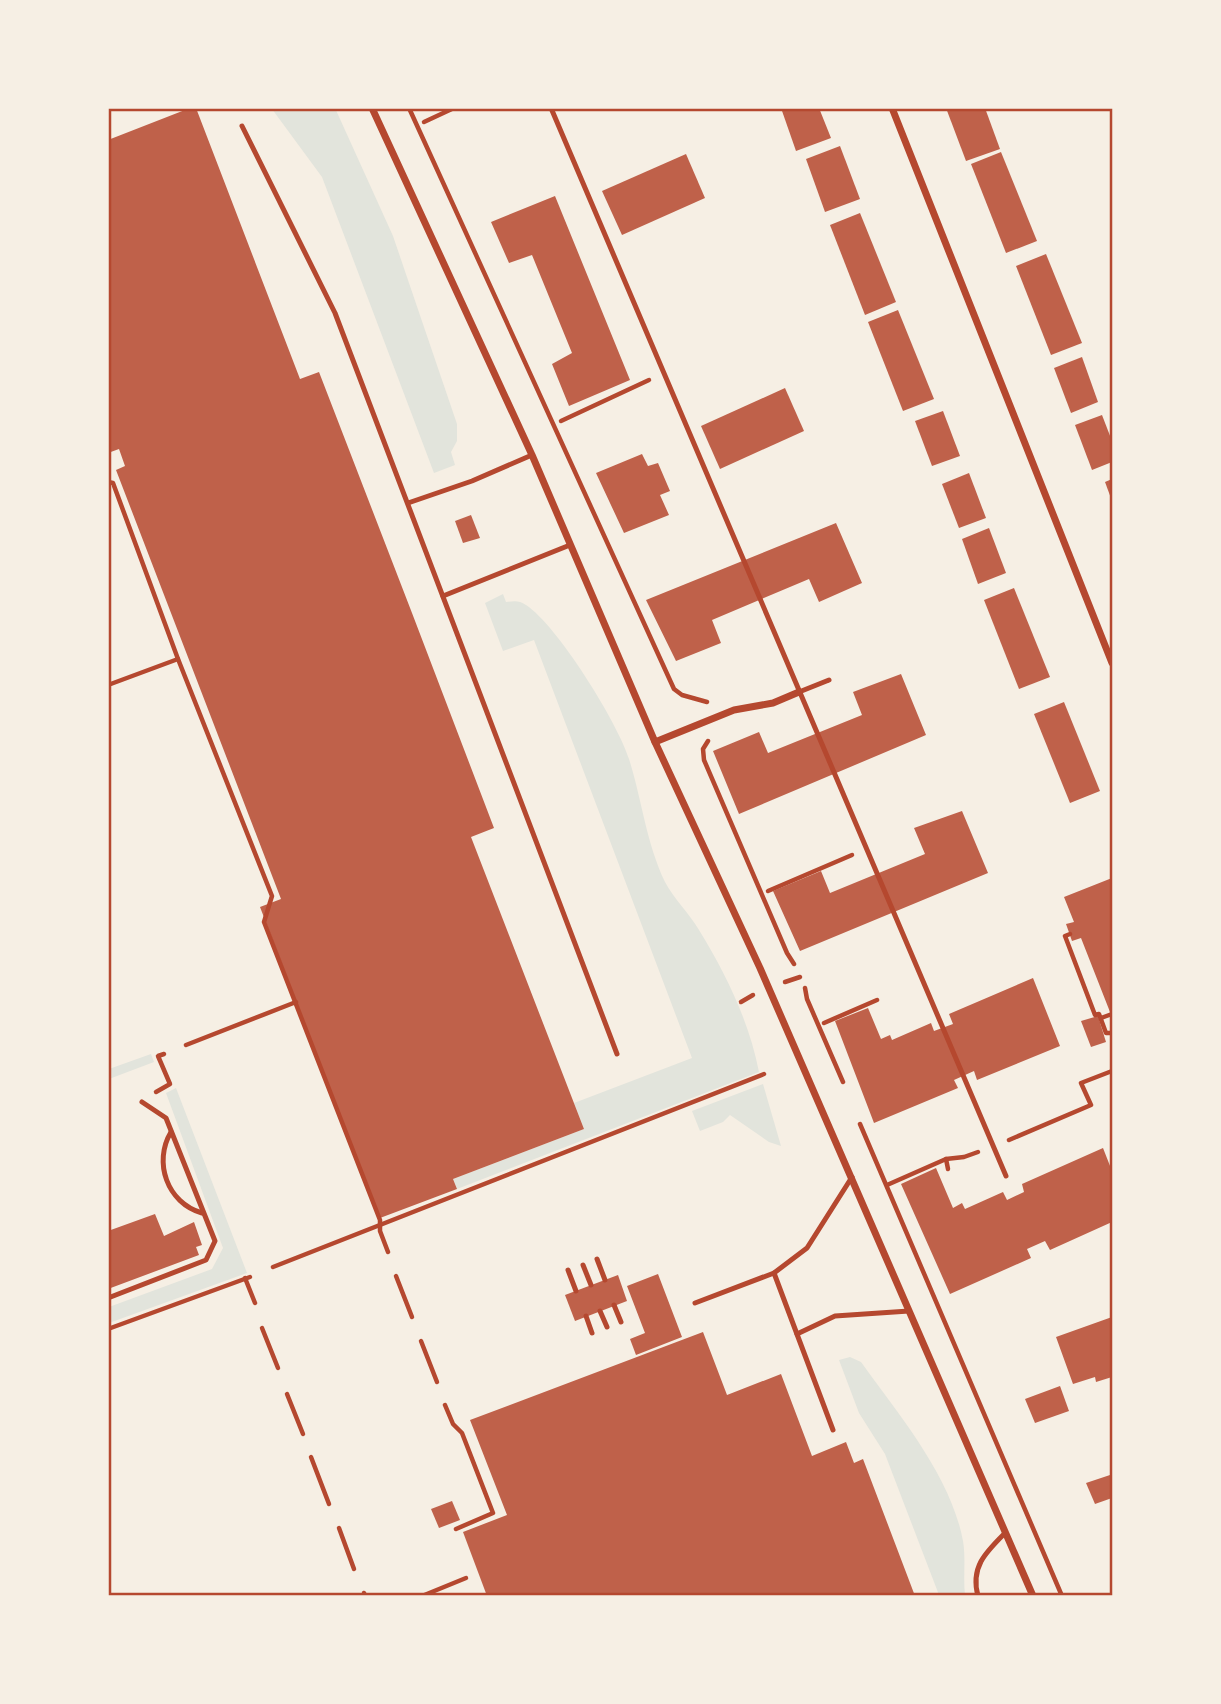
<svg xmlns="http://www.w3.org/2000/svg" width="1221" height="1704" font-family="Spectral,serif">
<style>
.green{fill:#e2e4dc}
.building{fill:#bf614a}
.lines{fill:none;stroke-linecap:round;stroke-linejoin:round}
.path{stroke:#b5482f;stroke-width:4.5}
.service{stroke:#b5482f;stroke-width:5}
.minor{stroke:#b5482f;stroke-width:7}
.neatline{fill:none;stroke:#b5482f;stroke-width:2.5}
</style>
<rect width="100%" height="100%" fill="#f6efe4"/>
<!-- green -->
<g class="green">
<polygon points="335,108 393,236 457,424 457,441 451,452 455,465 434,473 322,177 272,109"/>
<path d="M 503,594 L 506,602 C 514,601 519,600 526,605 C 557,625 618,723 629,759 C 642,800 646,842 665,882 C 674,899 689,913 699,930 C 726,974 749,1021 759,1072 L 457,1189 L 453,1179 L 584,1129 L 574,1103 L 692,1058 L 534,640 L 503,651 L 485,603 Z"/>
<polygon points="151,1054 154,1062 109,1079 109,1069"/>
<polygon points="763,1084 781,1146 769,1142 730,1115 723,1122 700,1131 692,1111"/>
<polygon points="176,1088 247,1273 109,1323 109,1307 212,1269 223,1248 166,1093"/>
<path d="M 850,1357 L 861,1362 C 899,1415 951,1476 963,1541 C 966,1558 963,1578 965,1595 L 939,1595 L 885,1454 L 859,1413 L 839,1360 Z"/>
</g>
<!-- building -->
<g class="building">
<polygon points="190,108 196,108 300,379 319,372 412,613 494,828 471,837 584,1129 453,1179 457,1189 380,1218 260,907 281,899 116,470 125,466 119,449 108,453 108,140"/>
<polygon points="781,108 819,108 831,138 796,151"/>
<polygon points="946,108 985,108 1000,149 966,161"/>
<polygon points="840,146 860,199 825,212 806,159"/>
<polygon points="1001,152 1037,241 1006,253 971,164"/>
<polygon points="686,154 705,198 622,235 602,191"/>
<polygon points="555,196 630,380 569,406 552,364 572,353 532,255 509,263 491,222"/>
<polygon points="860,213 896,302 865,315 830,225"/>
<polygon points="1046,254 1082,343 1051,355 1016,266"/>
<polygon points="898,310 934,399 903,411 868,322"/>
<polygon points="1082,357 1098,402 1071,413 1054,368"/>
<polygon points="785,388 804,431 720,469 701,426"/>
<polygon points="943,411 960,456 932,466 915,421"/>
<polygon points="1102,415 1112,441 1112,462 1092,470 1075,425"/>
<polygon points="642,454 648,466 658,463 670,491 660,495 669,515 624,533 596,473"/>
<polygon points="969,473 986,518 959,528 942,484"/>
<polygon points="1112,479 1112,501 1105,482"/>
<polygon points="471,515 480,538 463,543 455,521"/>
<polygon points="836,523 862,583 819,602 809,579 712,620 721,643 676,661 646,600"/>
<polygon points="989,528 1006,573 978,584 962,539"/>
<polygon points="1014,588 1050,677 1019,689 984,600"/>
<polygon points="901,674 926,735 739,814 713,751 759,732 768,753 862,715 853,692"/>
<polygon points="1064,702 1100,791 1070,803 1034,714"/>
<polygon points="962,811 988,873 800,951 773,891 821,871 830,893 925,854 914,828"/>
<polygon points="1112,878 1112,1011 1110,1012 1081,938 1072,941 1066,924 1074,922 1064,897"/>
<polygon points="1033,978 1060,1046 977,1080 974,1071 954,1080 958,1088 874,1123 835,1021 868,1008 881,1039 890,1035 892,1040 931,1023 934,1031 953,1024 949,1014"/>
<polygon points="1098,1016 1106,1042 1091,1047 1081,1021"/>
<polygon points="1103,1148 1112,1171 1112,1222 1050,1250 1045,1241 1027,1249 1031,1258 950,1294 901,1184 936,1168 953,1208 962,1203 965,1209 1003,1192 1007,1200 1024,1192 1022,1184"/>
<polygon points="155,1214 164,1236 194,1222 202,1245 196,1247 199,1255 108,1289 108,1231"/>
<polygon points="658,1274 682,1337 636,1355 630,1339 645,1333 627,1286"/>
<polygon points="618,1275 627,1301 575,1321 565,1295"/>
<polygon points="1112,1317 1112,1377 1096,1382 1095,1377 1073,1384 1056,1337"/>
<polygon points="703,1332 727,1395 781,1374 812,1456 846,1442 854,1463 863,1459 915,1596 487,1596 463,1532 507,1515 470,1420"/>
<polygon points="1060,1386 1069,1411 1035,1423 1025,1399"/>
<polygon points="1110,1475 1112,1498 1095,1504 1086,1483"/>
<polygon points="452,1501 460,1520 439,1528 431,1509"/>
</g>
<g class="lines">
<!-- path -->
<g class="path">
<polyline points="409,108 674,689 682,695 707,702"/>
<polyline points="424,122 454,108"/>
<polyline points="561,421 649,380"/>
<polyline points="108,482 113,483 178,659 272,896 264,922 380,1220 380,1231 388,1252"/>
<polyline points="108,685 178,659"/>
<polyline points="708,741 703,749 704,760 787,953 794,964"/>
<polyline points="768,891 852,855"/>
<polyline points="1070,934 1065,936 1095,1015 1099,1014 1106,1033 1112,1033"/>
<polyline points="785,982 800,977"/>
<polyline points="805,988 807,999 843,1082"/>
<polyline points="741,1002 753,995"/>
<polyline points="1101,1018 1112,1014"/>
<polyline points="824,1023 877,1000"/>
<polyline points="186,1045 296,1002"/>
<polyline points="156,1092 170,1084 158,1056 164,1054"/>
<polyline points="860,1124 1062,1596"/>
<polyline points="1009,1140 1091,1105 1081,1083 1112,1071"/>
<polyline points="946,1159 948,1169"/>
<polyline points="887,1185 946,1159 964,1157 978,1152"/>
<polyline points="273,1267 764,1074"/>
<polyline points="396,1276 412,1317"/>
<polyline points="245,1278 255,1303"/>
<polyline points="262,1328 278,1368"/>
<polyline points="108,1329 250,1277"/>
<polyline points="421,1341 437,1382"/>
<polyline points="287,1394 303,1434"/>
<polyline points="445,1405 453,1424 462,1433 493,1513 456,1529"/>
<polyline points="311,1457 329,1504"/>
<polyline points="339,1528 354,1569"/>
<polyline points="364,1593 365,1596"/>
<polyline points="422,1596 466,1578"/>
</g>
<!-- service -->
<g class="service">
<polyline points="551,108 1006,1176"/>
<polyline points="242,126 335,313 617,1054"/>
<polyline points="408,503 472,481 532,455"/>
<polyline points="443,596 570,545"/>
<polyline points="799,692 829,680"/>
<path d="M 171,1132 C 153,1162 167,1203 202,1213"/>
<polyline points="597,1259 605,1280"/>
<polyline points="583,1265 591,1285"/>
<polyline points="568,1270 576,1291"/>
<polyline points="774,1273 807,1248 852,1177"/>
<polyline points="108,1298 206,1260 215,1241 166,1118 142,1102"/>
<polyline points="695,1303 774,1273 833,1430"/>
<polyline points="614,1305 621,1322"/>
<polyline points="600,1311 607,1327"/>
<polyline points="586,1316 592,1333"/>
<polyline points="797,1334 835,1316 909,1311"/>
<path d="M 978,1596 C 970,1567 986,1552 1005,1533"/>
</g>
<!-- minor -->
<g class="minor">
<polyline points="372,108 532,455 655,742 760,968 1033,1596"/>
<polyline points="892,108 1112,663"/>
<polyline points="655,742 734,710 773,703 799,692"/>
</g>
</g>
<!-- border -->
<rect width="1221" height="1704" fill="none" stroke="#f6efe4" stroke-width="220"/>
<rect x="110" y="110" width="1001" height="1484" class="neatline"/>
</svg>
